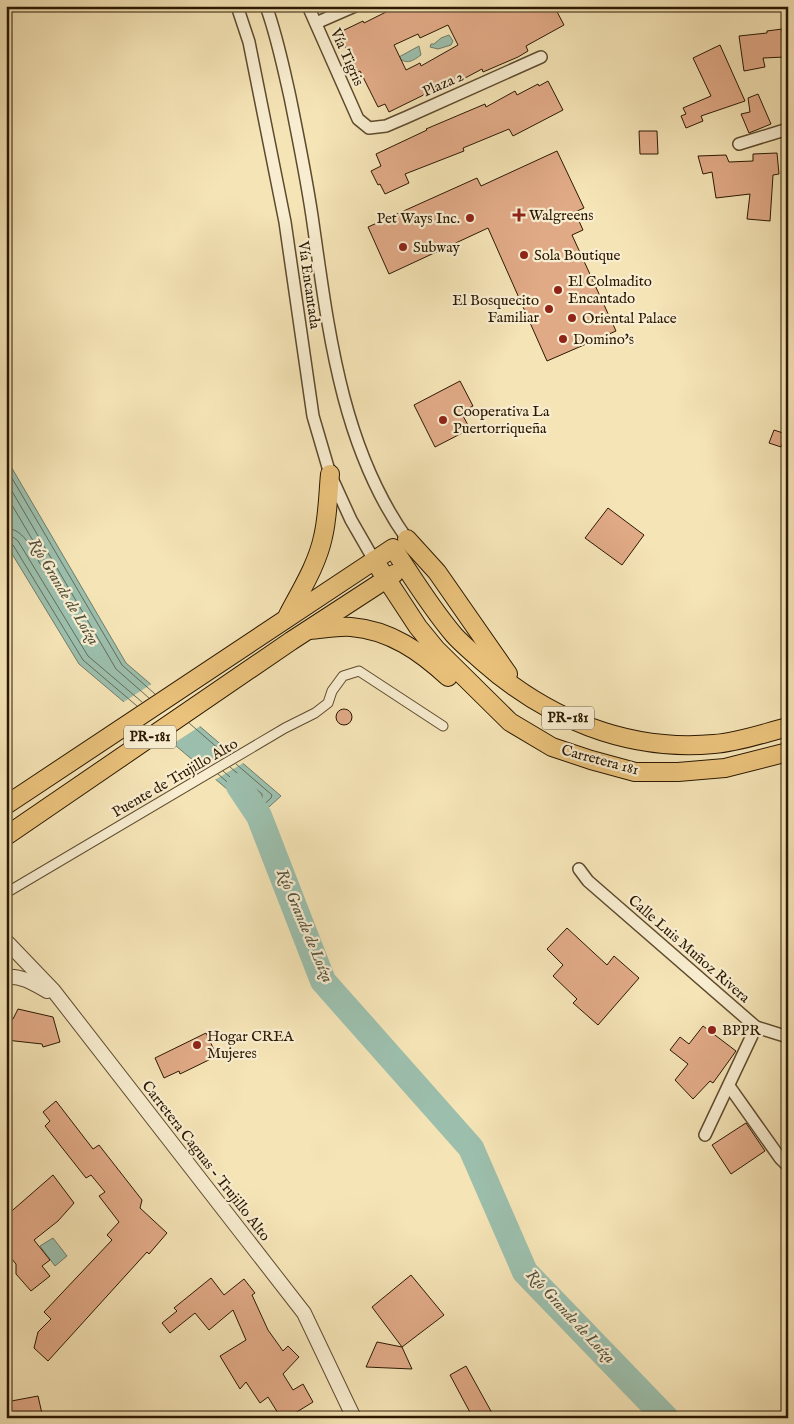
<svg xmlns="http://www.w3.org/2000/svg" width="794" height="1424" font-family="'IM FELL English',serif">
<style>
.water{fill:#9cbfad;stroke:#6f7c68}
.pier{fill:#f5e4b6}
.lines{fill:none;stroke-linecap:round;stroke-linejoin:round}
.shore{stroke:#646c57;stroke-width:1}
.river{stroke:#9cbfad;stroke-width:26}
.building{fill:#e1aa87;stroke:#2b1801;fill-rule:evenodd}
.pedestrian-casing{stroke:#5e4b2e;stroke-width:11}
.minor-casing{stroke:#5e4b2e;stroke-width:14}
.tertiary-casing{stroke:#5e4b2e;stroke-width:16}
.primary-casing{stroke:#2b1801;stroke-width:20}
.pedestrian{stroke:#f8edd0;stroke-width:9}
.minor{stroke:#f8edd0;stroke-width:11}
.tertiary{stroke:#f8edd0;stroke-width:14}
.primary{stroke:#eac27b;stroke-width:18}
.poi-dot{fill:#8f2418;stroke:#f8edd0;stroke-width:2}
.labels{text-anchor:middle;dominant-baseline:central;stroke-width:4.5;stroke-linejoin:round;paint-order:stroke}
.shield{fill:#f8edd0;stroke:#68583f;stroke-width:1}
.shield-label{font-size:14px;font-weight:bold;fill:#2b1801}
.street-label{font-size:15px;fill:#2b1801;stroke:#f8edd0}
.poi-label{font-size:15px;fill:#2b1801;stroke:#f8edd0;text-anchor:start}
.water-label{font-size:16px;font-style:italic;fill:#53523d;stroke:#f8edd0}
</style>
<rect width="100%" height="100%" fill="#f5e4b6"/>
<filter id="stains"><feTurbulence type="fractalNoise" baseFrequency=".004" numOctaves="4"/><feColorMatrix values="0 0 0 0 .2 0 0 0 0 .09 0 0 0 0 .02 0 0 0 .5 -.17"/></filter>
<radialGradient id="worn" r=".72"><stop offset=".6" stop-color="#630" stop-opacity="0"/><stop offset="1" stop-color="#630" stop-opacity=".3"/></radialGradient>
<!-- water -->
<g class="water">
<polygon points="449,35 453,41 451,45 438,49 430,47 431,44 434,44 441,38"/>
<path d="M 419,46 L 421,55 C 414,60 406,66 399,57 Z"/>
<polygon points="6,458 126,663 281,796 259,816 79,664 6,544"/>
<polygon points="53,1238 67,1256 55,1266 40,1246"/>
</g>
<!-- pier -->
<g class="pier">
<polygon points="153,683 202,725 171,745 122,703"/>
<polygon points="231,750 245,762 213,781 199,768"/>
</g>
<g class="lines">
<!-- shore -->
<g class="shore">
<polyline points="6,468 122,665 155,694"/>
<polyline points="6,481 116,669 149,698"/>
<path d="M 6,495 L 48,566 L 47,569 L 43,569 C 34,554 26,529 6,528"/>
<polyline points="6,536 13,537 18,541 88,656 142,702"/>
<polyline points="6,542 13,545 83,660 137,706"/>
<polyline points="189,723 227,756"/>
<polyline points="223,771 257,800 262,798 262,794 230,767"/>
<polyline points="218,774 257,808 260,808 271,798 272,795 236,764"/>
</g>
<!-- river -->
<polyline class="river" points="239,786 259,816 323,981 471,1148 525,1272 666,1418"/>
</g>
<!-- building -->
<g class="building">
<path d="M 398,6 L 554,6 L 564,25 L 526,46 L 528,51 L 518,57 L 483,72 L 482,69 L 452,85 L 450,82 L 389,112 L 385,104 L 378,107 L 360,71 L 358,72 L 338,33 L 363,21 L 364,23 ZM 448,25 L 458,45 L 421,66 L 420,63 L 406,70 L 394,45 L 418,34 L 420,38 Z"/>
<polygon points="782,29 785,57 763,58 765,67 744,71 739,36 767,33 767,31"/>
<polygon points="720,45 745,101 701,116 703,121 686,128 681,116 686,114 683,108 711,96 693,58"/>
<polygon points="548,81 563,110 513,136 509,129 463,148 464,151 405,174 409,183 385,194 380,184 378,185 371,171 381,166 376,154 427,130 426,129 485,104 486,107 515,91 517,95 538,84 539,86"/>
<polygon points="758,94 771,124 749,133 741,114 750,112 748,98"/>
<polygon points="639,131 657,131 658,154 640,154"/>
<polygon points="557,151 584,208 575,212 583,230 572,235 616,331 547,361 488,228 389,274 368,227 477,178 481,186"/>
<polygon points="777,153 779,174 773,175 770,221 747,219 750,194 716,198 712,172 703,174 698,156 726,155 729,162 753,161 753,154"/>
<polygon points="460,381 473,406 461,412 470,429 435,447 414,405"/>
<polygon points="774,430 786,434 781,447 769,443"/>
<polygon points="608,508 644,535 622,565 585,538"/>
<circle cx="344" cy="717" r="8"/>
<polygon points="567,928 607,965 614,956 639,978 598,1025 573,1003 577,999 553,976 563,965 547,949"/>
<polygon points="18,1009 53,1017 60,1042 43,1047 42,1044 6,1040 6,1018 13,1019"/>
<polygon points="703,1026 736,1051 713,1083 710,1081 693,1099 675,1080 688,1064 670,1050 680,1037 689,1044"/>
<polygon points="206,1033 217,1056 180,1074 179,1071 164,1078 155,1058"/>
<polygon points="56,1101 93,1149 99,1145 142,1200 140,1208 167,1233 149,1254 147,1252 48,1361 34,1348 38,1332 51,1319 44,1312 112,1240 107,1235 119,1222 99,1196 105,1192 91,1175 86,1178 45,1126 50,1121 43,1112"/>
<polygon points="746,1123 765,1151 731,1174 712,1145"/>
<polygon points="53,1175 74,1203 58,1221 34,1240 50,1260 42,1266 50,1276 31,1291 16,1274 16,1264 6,1252 6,1216"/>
<polygon points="411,1275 444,1315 402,1347 372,1307"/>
<polygon points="211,1278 224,1295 244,1279 255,1293 252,1295 268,1330 283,1351 288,1346 299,1357 283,1374 293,1390 303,1384 313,1402 287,1418 281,1418 268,1397 260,1403 246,1382 240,1389 220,1356 246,1340 233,1310 209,1330 195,1313 170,1333 162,1323 177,1311 174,1308"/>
<polygon points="377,1342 402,1347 412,1369 366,1367"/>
<polygon points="466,1366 492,1413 483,1418 473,1418 450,1375"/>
<polygon points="38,1396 43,1418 6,1418 6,1402"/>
</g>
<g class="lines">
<!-- pedestrian casing -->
<g class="pedestrian-casing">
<polyline id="pedestrian" points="6,893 285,728 315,713 328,703 332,691 343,676 359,671 443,726"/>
</g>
<!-- minor casing -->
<g class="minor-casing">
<g id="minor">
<polyline points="237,6 249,42 285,222 313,416 330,474 351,520 374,560"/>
<path d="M 266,6 C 277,36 283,66 290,97 C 298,137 306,176 312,216 C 328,326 340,445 407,539"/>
<polyline points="308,6 358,119 369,128 386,126 407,117 541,57"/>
<polyline points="316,23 355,6"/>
<polyline points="739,144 788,129"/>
<polyline points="579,869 588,881 756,1027 788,1037"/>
<polyline points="729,1086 780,1158 788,1166"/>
<polyline points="705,1135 756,1027"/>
</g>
</g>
<!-- tertiary casing -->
<g class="tertiary-casing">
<g id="tertiary">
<polyline points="6,941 53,990 304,1313 354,1418"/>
<path d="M 6,977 C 21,975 35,984 47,991"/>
</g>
</g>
<!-- primary casing -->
<g class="primary-casing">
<g id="primary">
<polyline points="407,539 437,572 508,674"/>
<polyline points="374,560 418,627 436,649 510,722 552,747 591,760 635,772 678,772 725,768 788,752"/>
<path d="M 288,615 C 301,590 317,565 323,537 C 328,516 328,495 330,474"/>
<path d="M 309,630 C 323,629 338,626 351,627 C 390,630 421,652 448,677"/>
<path d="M 6,805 L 393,548 C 412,577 431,608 454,635 C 462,644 472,652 482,661 C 546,718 627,752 714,744 C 739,742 764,733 788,727"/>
<polyline points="6,836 291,641 394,574"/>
</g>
</g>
<!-- pedestrian -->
<use href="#pedestrian" class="pedestrian"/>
<!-- minor -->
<use href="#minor" class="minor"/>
<!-- tertiary -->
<use href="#tertiary" class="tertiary"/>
<!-- primary -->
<use href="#primary" class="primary"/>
</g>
<!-- markers -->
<g class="poi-dot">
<path d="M516.5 207.5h5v5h5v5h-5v5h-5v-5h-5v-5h5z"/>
<circle cx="470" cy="218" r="5"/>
<circle cx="403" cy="247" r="5"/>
<circle cx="524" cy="255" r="5"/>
<circle cx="558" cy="290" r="5"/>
<circle cx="549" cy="309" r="5"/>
<circle cx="572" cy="318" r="5"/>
<circle cx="563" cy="339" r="5"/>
<circle cx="443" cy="420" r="5"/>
<circle cx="712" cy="1030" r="5"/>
<circle cx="197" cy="1045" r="5"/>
</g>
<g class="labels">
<!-- shield labels -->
<g class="shield">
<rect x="542" y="706.5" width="52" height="23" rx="4"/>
<rect x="124" y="725.5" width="52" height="23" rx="4"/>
</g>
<g class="shield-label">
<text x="568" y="718">PR-181</text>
<text x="150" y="737">PR-181</text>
</g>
<!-- street labels -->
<g class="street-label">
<text transform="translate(347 57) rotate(66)">Vía Tigris</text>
<text transform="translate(443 84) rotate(-24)">Plaza 2</text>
<text transform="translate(309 285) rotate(82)">Vía Encantada</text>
<text transform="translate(600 760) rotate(15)">Carretera 181</text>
<text transform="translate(175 778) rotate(-30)">Puente de Trujillo Alto</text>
<text transform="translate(689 949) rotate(41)">Calle Luis Muñoz Rivera</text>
<text transform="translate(206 1161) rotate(52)">Carretera Caguas - Trujillo Alto</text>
</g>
<!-- poi labels -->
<g class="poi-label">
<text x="529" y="215">Walgreens</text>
<text x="460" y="218" text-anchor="end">Pet Ways Inc.</text>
<text x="413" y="247">Subway</text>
<text x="534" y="255">Sola Boutique</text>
<text x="568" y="281">El Colmadito<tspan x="568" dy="17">Encantado</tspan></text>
<text x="539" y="300" text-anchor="end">El Bosquecito<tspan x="539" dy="17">Familiar</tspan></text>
<text x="582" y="318">Oriental Palace</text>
<text x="573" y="339">Domino's</text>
<text x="453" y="411">Cooperativa La<tspan x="453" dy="17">Puertorriqueña</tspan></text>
<text x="722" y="1030">BPPR</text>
<text x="207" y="1036">Hogar CREA<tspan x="207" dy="17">Mujeres</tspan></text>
</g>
<!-- water labels -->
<g class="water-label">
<text transform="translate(63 592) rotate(59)">Río Grande de Loíza</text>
<text transform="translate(304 926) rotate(67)">Río Grande de Loíza</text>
<text transform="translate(570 1317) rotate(47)">Río Grande de Loíza</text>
</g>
</g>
<!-- margin -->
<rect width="794" height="1424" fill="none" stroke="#f5e4b6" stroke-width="25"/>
<rect x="8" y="8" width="779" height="1409" fill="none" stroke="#2b1801" stroke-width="2.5"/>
<rect x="12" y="12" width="769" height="1399" fill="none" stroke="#2b1801"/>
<rect width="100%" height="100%" filter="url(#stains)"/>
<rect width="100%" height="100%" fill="url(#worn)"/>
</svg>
